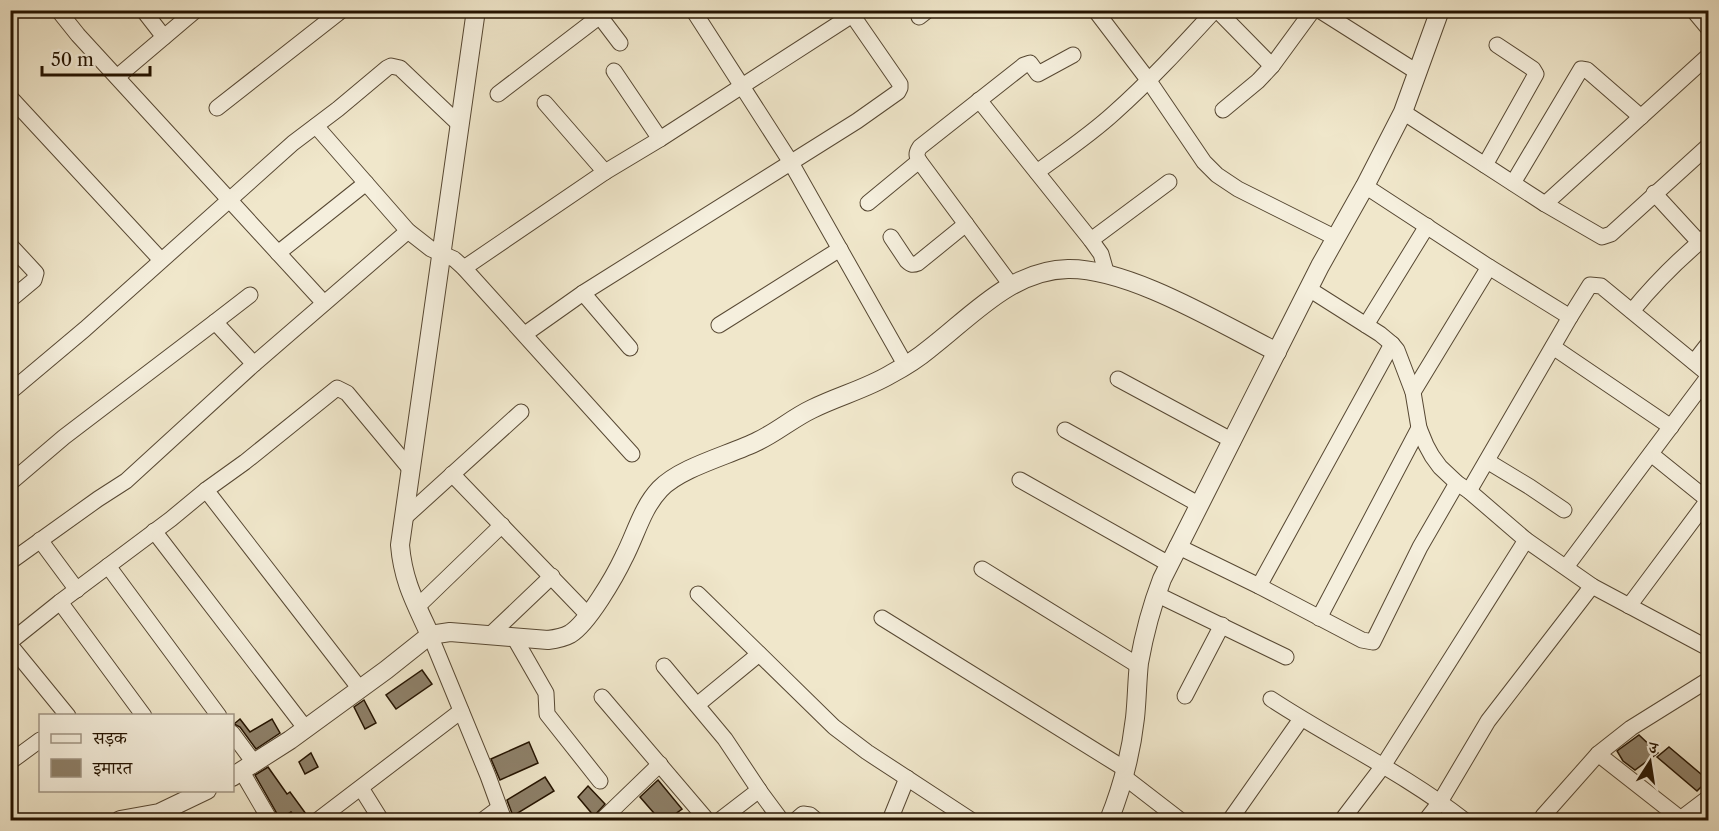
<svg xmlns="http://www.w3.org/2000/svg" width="1719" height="831" font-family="'Libre Caslon Text','Noto Serif Devanagari',serif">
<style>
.building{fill:#8e816a;stroke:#241300;stroke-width:1.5}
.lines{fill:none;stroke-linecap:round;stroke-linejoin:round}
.minor-casing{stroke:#574833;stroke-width:17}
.tertiary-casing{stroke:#574833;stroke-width:20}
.minor{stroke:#f5efdd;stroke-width:15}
.tertiary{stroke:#f5efdd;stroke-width:18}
</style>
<rect width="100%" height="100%" fill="#f0e7cb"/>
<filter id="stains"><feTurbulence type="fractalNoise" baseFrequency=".00333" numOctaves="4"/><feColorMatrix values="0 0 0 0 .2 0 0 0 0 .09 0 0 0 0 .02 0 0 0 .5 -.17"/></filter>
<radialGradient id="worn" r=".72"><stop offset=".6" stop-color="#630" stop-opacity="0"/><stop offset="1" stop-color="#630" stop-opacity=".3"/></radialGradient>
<!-- building -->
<g class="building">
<polygon points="422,670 432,684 396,709 386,695"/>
<polygon points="364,700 376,723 365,729 354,707"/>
<polygon points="240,719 250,732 272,719 280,733 256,749 240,727 234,724"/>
<polygon points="1639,735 1658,753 1635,770 1623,761 1617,751"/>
<polygon points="529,742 538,763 500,780 491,759"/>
<polygon points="1669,747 1708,780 1697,791 1657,757"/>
<polygon points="311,753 318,767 305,774 299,762"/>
<polygon points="268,767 287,794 290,792 309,818 308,820 297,820 291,812 280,819 255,775"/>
<polygon points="545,777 554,791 513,816 507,800"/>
<polygon points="658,780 682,809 667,820 660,820 640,797"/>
<polygon points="588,786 605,804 594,816 578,797"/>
</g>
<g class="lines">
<!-- minor casing -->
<g class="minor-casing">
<g id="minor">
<polyline points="58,10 78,35 324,303"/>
<polyline points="143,10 164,37"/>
<polyline points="595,10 620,43"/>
<polyline points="693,10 790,161 906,366"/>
<polyline points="1095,10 1149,81 1204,162 1217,175 1238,189 1336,238"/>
<polyline points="1217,10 1272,66"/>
<polyline points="1319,10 1417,72"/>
<polyline points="1693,10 1708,28"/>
<polyline points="10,12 12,10"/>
<polyline points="919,17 928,10"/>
<polyline points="614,71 660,139"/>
<polyline points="117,77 196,10"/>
<polyline points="498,94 600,16"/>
<polyline points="10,97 161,260"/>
<polyline points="979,100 1091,240 1101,254 1107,275"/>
<polyline points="545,103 605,172"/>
<polyline points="217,108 342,10"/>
<polyline points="1223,110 1258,81 1272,66 1313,10"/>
<polyline points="1403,112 1545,204 1602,237 1611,234 1708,146"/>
<polyline points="316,126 408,231 431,249 454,259 464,268 632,454"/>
<polyline points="1485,165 1536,74 1533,69 1497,45"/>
<path d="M 1037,172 C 1063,153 1090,135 1114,113 C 1150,81 1182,46 1215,10"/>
<polyline points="1513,183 1581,69 1587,70 1641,117"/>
<polyline points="1365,186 1489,267 1570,317 1469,491"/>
<polyline points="1654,193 1699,242"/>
<polyline points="868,203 919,161"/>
<polyline points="1545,204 1708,56"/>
<path d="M 891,237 L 907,261 C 911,265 913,265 918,263 L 966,224"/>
<polyline points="1091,240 1169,182"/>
<polyline points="10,245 36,273 34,280 10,300"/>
<polyline points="278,253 366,183"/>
<polyline points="464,268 605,172 660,139 860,10"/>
<path d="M 1011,285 L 920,162 C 916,156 916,153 920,147 L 1024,65 L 1030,63 L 1038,74 L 1073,55"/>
<polyline points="1309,289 1380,334 1392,344 1397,350 1413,392 1419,428 1426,445 1432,456 1440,467 1457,483 1469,491 1526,540 1592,586 1708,648"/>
<polyline points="583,293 630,348"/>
<path d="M 1632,311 C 1655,283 1680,258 1708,235"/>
<polyline points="1570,317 1590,285 1601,286 1708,374"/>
<polyline points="215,322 250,295"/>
<polyline points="719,325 840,249"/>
<polyline points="1366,325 1427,226"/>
<polyline points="525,334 583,293 857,121 898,92 900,88 900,84 853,16"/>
<polyline points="1553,347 1671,427"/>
<polyline points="1694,362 1708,344"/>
<polyline points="1118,379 1233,441"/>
<polyline points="10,392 85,329 293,143 338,109 387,68 391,66 400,68 460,125"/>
<polyline points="1413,392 1489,267"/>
<polyline points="1065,430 1200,505"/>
<polyline points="1651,454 1708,500"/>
<polyline points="1487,461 1530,487 1564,510"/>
<polyline points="452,474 588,615"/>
<polyline points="1020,480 1169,564"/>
<polyline points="10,483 64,437 215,322 254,364"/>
<polyline points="206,490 360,689"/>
<polyline points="403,519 521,412"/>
<polyline points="154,531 306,729"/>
<polyline points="40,540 77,590"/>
<polyline points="1177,546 1259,586 1362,640 1373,642 1420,547 1457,483"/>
<polyline points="10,562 98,499 126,481 254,364 408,231"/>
<polyline points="108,566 219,716"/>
<polyline points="1566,567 1708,377"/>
<polyline points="982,569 1139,666"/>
<polyline points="1259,586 1392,344"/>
<polyline points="698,594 834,727 867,752 971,820"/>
<polyline points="1156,594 1286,657"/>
<polyline points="60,602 144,716"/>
<polyline points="1629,606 1708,500"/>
<polyline points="417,607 502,525"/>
<polyline points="882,618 1125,769"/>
<polyline points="1319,618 1419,428"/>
<polyline points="430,635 488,776 504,820"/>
<polyline points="489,636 552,576"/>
<polyline points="515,639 546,693 547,714 600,781"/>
<polyline points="10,642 60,602 171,519 206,490 245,462 337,388 347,393 411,470"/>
<polyline points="10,645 68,716"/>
<polyline points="664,666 725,739 761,793 781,820"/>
<polyline points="1185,696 1222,625"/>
<polyline points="602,697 707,820"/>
<path d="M 1271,699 C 1335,741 1404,773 1464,820"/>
<polyline points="697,705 759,654"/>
<polyline points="232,733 255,764"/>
<polyline points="10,762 40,740"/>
<polyline points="242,772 270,820"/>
<polyline points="1123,776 1180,820"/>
<polyline points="361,788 381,820"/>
<polyline points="1543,816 1598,754"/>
<polyline points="1681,819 1598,754 1631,728 1708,680"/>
<polyline points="318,820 461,711"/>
<polyline points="483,820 499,808"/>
<polyline points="602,820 660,764"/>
<polyline points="720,820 759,790"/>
<polyline points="796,820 803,814 810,815 816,820"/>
<polyline points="890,820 907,778"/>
<polyline points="1230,820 1301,719"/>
<polyline points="1342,820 1383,766 1526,540"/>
<polyline points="1426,820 1440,802 1488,721 1592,586"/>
<polyline points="1679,820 1708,798"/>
</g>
</g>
<!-- tertiary casing -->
<g class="tertiary-casing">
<g id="tertiary">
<path d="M 430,635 C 415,602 403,581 400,545 L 476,10"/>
<path d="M 232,777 L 290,740 L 386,670 L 430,635 L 450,632 L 548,640 C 556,639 563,638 570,634 C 588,623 615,576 624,557 C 636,534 642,508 660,489 C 681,467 730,455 758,441 C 777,432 793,418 812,409 C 838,396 866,389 891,374 C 904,367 917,359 929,349 C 971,317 1011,270 1068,269 C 1130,268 1221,324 1277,352"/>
<polyline points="120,820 159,813 207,790"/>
<path d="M 1109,820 C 1122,788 1131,753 1135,718 C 1137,700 1137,681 1139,663 C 1144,635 1152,605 1162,579 L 1320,266 L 1365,186 L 1403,112 L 1440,10"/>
</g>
</g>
<!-- minor -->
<use href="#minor" class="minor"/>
<!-- tertiary -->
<use href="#tertiary" class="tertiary"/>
</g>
<!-- margin -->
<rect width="1719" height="831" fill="none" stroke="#f0e7cb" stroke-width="36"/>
<rect x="12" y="12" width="1695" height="807" fill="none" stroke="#241300" stroke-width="3"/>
<rect x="18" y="18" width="1683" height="795" fill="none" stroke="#241300" stroke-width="1.5"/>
<!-- legend -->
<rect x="39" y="714" width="195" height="78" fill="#f5efdd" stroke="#a19785" stroke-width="1.5"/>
<rect x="51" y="734" width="30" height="9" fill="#f5efdd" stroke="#a19785" stroke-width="1.5"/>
<text x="93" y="744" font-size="18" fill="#241300">सड़क</text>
<rect x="51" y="759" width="30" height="18" fill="#8e816a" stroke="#a19785" stroke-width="1.5"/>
<text x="93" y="774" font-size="18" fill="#241300">इमारत</text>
<!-- north arrow -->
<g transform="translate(1650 762) rotate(12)" stroke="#f5efdd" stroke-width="4.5" paint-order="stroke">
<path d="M0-4.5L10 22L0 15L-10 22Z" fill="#241300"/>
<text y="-9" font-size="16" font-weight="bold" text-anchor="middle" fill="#241300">उ</text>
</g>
<!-- scale -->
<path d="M42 66v9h108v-9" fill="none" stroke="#241300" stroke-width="3"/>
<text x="51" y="66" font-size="18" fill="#241300" stroke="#f5efdd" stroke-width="4.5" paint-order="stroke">50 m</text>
<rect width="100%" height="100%" filter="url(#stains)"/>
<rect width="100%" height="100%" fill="url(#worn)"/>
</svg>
